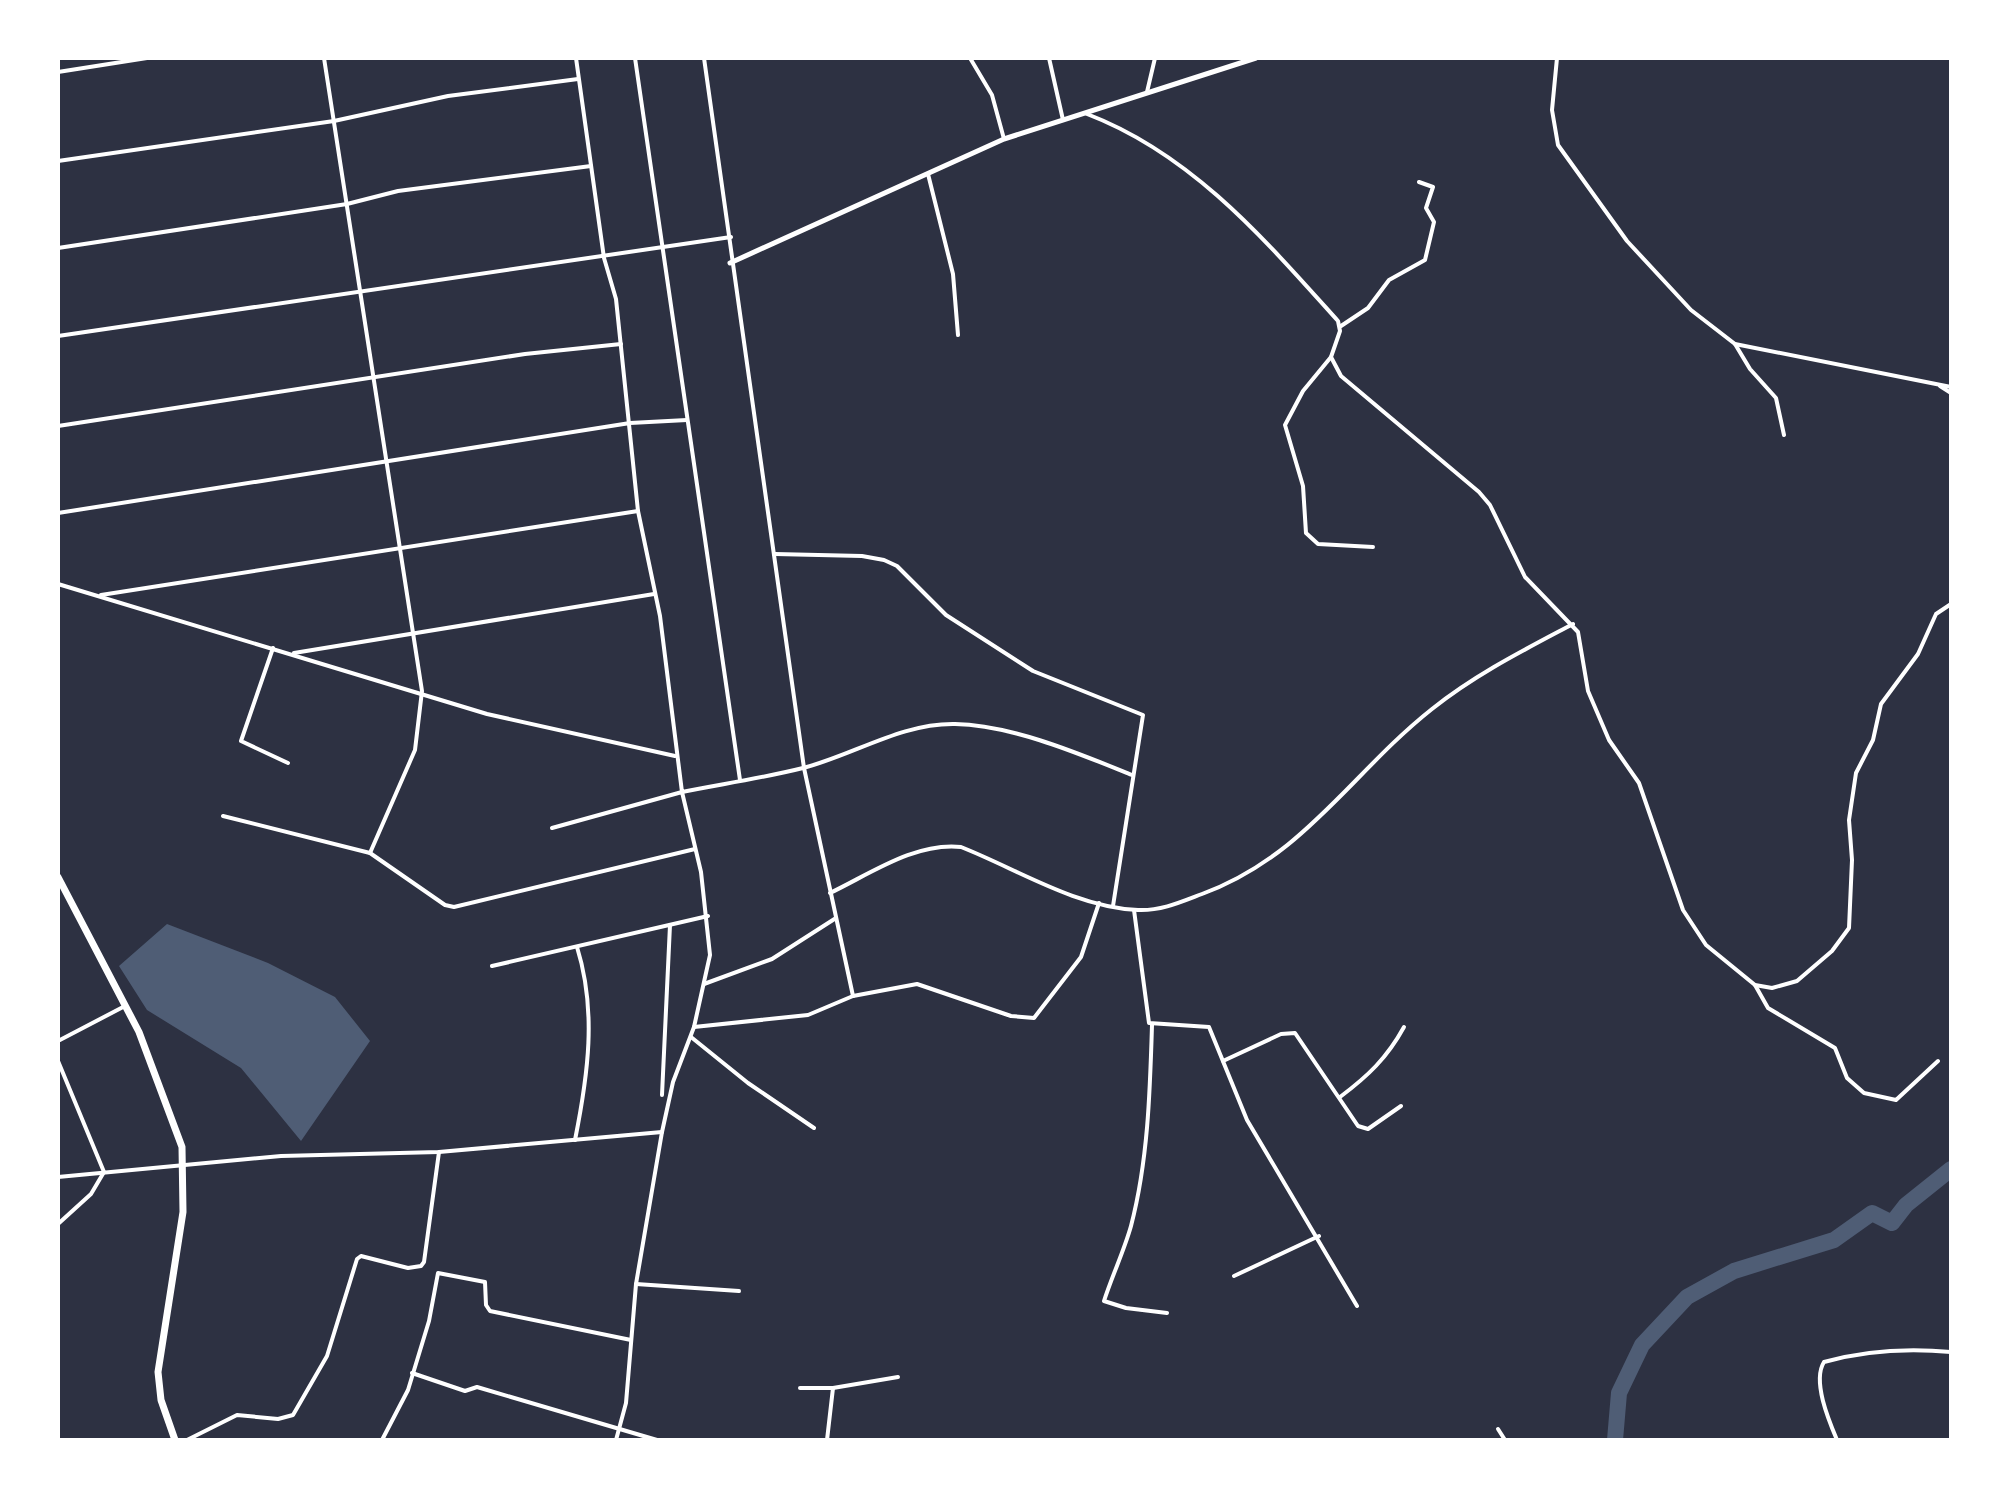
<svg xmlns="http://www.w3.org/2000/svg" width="2009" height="1498" font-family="Spectral,serif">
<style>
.water{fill:#4f5d75}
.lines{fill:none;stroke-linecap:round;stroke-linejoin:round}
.river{stroke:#4f5d75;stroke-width:16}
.minor{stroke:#fff;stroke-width:4}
.tertiary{stroke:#fff;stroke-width:5}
.primary{stroke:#fff;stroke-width:7}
</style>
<rect width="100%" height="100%" fill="#2d3142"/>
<!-- water -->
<polygon class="water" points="167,924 268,963 335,997 370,1041 301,1141 241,1068 147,1010 119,966"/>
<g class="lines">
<!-- river -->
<polyline class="river" points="1615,1440 1619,1393 1642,1345 1687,1297 1734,1271 1834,1240 1872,1213 1892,1223 1906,1205 1951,1169"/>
<!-- minor -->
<g class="minor">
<polyline points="324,58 422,691 415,750 370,853"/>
<path d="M 576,58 L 604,258 L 616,299 L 638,511 L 660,616 L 682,792 C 722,784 763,778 803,768 C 854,755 901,723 955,724 C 1012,725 1080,754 1132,775"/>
<polyline points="635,58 740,780"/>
<polyline points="704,58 804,768 853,996"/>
<polyline points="970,58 992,95 1004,139"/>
<polyline points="1049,58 1063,120"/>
<polyline points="1557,58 1552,110 1558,145 1627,241 1691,310 1735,344 1951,387"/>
<polyline points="58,72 147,58"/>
<polyline points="1147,92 1155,58"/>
<path d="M 1087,114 C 1192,154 1265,240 1338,321 L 1340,331 L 1331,357 L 1341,376 L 1479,492 L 1490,505 L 1525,577 L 1578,632 L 1588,691 L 1609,740 L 1639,783 L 1683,910 L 1706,945 L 1755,985 L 1772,988 L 1797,981 L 1832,951 L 1849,928 L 1852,860 L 1849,820 L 1856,773 L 1873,740 L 1881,704 L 1918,654 L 1936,614 L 1951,604"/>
<polyline points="58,161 334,121 448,96 578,79"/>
<polyline points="928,174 953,274 958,335"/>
<polyline points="58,248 347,204 398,191 591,166"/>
<polyline points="1341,326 1368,308 1389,280 1425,260 1434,222 1426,208 1433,187 1419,182"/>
<polyline points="58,336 731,237"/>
<polyline points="1735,344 1750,369 1776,398 1784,435"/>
<polyline points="1331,357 1303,391 1285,425 1303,486 1306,533 1318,544 1373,547"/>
<polyline points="1940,386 1951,393"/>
<polyline points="58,426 525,354 621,344"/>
<polyline points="58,513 630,423 687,420"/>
<polyline points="775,554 862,556 884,560 897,566 946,615 1033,671 1143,715 1113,906"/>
<polyline points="58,584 487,714 675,756"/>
<polyline points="101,595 638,511"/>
<polyline points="273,648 241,741 288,763"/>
<polyline points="294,653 654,594"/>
<polyline points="223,816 370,853 445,905 454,907 695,849"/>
<polyline points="552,828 682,792 701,872 710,955 694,1027 673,1082 662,1132 636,1284 626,1403 616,1440"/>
<path d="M 830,893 C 870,874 915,842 961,847 C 1017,869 1075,907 1138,910 C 1161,911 1181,902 1202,894 C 1305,856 1351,773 1432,709 C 1476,674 1524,650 1573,624"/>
<polyline points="1134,910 1149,1023 1209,1027 1247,1120 1357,1306"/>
<polyline points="492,966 708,916"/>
<polyline points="704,984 772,959 836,918"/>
<polyline points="1755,985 1768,1008 1835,1048 1847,1078 1864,1093 1896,1100 1938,1061"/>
<path d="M 1152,1025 C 1150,1092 1148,1161 1131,1226 C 1124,1251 1112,1276 1104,1301 L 1126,1308 L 1167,1313"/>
<polyline points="694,1027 808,1015 853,996 917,984 1011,1016 1034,1018 1081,957 1099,903"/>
<polyline points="691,1037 748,1083 814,1128"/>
<polyline points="58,1041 125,1006"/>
<polyline points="58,1061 104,1172 91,1194 58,1224"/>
<polyline points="1223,1061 1281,1034 1295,1033 1358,1126 1368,1129 1401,1106"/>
<polyline points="662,1095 670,925"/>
<path d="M 1340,1097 C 1368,1076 1387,1058 1404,1027"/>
<path d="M 575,1140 C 588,1075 597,1011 577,947"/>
<polyline points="58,1177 281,1156 439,1152 662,1132"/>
<polyline points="1234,1276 1319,1236"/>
<polyline points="636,1284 739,1291"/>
<polyline points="412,1373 465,1391 477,1387 657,1440"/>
<polyline points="800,1388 833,1388"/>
<polyline points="1498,1429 1505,1440"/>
<polyline points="187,1440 237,1415 278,1419 293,1415 327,1356 357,1259 361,1256 408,1268 421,1266 424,1262 439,1152"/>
<polyline points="382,1440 408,1390 429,1321 438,1273 485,1282 486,1305 490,1311 631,1340"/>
<polyline points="827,1440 833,1388 898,1377"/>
<path d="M 1837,1440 C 1829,1421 1812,1381 1824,1362 C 1867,1350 1907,1348 1951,1352"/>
</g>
<!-- tertiary -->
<polyline class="tertiary" points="730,263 1004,139 1256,58"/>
<!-- primary -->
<polyline class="primary" points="58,877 139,1032 182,1147 183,1212 158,1372 161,1400 175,1440"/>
</g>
<!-- border -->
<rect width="2009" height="1498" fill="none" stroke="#ffffff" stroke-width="120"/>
</svg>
